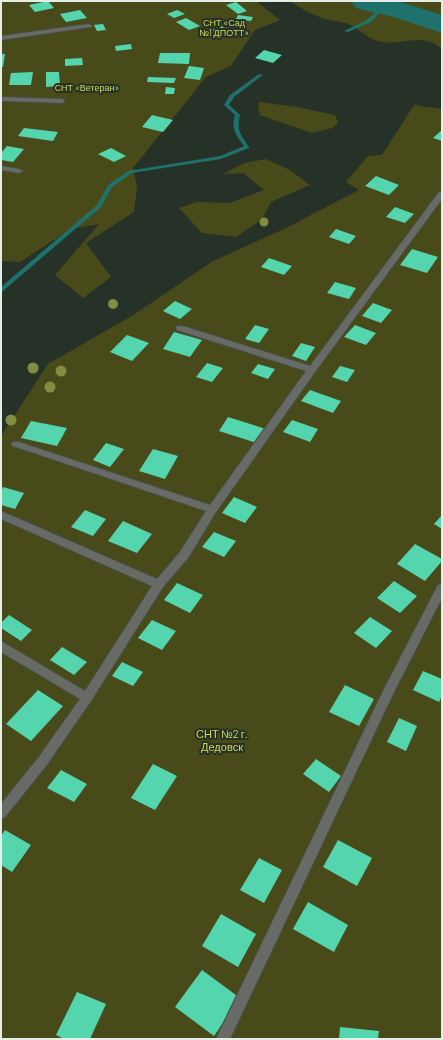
<svg xmlns="http://www.w3.org/2000/svg" width="443" height="1040" font-family="Barlow,sans-serif">
<style>
.green{fill:#484b19}
.lines{fill:none;stroke-linecap:round;stroke-linejoin:round}
.stream{fill:#1f716c;fill-rule:evenodd}
.river{fill:#1f716c;fill-rule:evenodd}
.building{fill:#54d5ae}
.lane-casing{stroke:#454f47;stroke-width:2}
.street-casing{stroke:#454f47;stroke-width:2}
.lane{fill:#676a65;fill-rule:evenodd}
.street{fill:#676a65;fill-rule:evenodd}
.tree{fill:#838d3f}
.labels{text-anchor:middle;dominant-baseline:central;stroke-width:4;stroke-linejoin:round;paint-order:stroke}
.far-park-label{font-size:9px;fill:#cfd951;stroke:#263128}
.park-label{font-size:11px;fill:#cfd951;stroke:#263128}
</style>
<rect width="100%" height="100%" fill="#263128"/>
<!-- green -->
<g class="green">
<polygon points="1,1 256,1 280,20 255,30 231,66 206,77 133,168 137,187 134,212 86,243 111,277 83,298 55,275 99,224 71,229 20,262 1,261"/>
<path d="M 289,1 L 442,1 L 442,49 C 419,30 401,48 378,41 C 367,38 359,29 349,24 C 340,21 330,21 322,18 C 310,14 300,7 289,1 Z"/>
<polygon points="259,102 297,107 335,115 338,123 332,128 312,133 260,115 258,108"/>
<polygon points="414,105 442,109 442,1039 1,1039 1,439 3,433 48,364 135,314 213,261 286,228 359,190 346,182 368,156 382,155"/>
<polygon points="266,159 290,170 310,185 271,202 262,219 236,237 202,233 179,208 196,202 229,203 264,190 243,173 223,174 244,163"/>
</g>
<g class="lines">
<!-- stream -->
<g class="stream">
<polygon points="383,5 386,6 371,22 348,32 344,31 367,20"/>
<path d="M 259,74 L 263,75 L 234,97 L 229,105 L 240,115 C 236,131 241,135 249,147 L 249,148 L 221,159 L 132,173 L 112,187 L 101,207 L 3,291 L 1,292 L 1,287 L 97,205 L 108,185 L 128,171 L 220,156 L 244,146 C 236,134 231,131 235,115 L 224,105 L 230,95 Z"/>
</g>
<!-- river -->
<polygon class="river" points="351,1 397,1 442,15 442,33 390,16 359,9 355,7"/>
</g>
<!-- building -->
<g class="building">
<polygon points="48,1 54,8 35,12 29,5"/>
<polygon points="236,2 247,11 238,14 226,5"/>
<polygon points="80,10 87,18 66,22 60,14"/>
<polygon points="177,10 185,14 174,18 167,14"/>
<polygon points="238,15 253,17 251,21 236,19"/>
<polygon points="186,18 200,26 189,30 176,22"/>
<polygon points="103,24 106,30 97,31 94,25"/>
<polygon points="221,26 230,31 216,36 208,31"/>
<polygon points="131,44 132,49 116,51 115,46"/>
<polygon points="264,50 282,55 273,63 255,58"/>
<polygon points="160,53 190,53 189,64 158,63"/>
<polygon points="1,54 5,54 3,67 1,67"/>
<polygon points="82,58 83,65 65,66 65,59"/>
<polygon points="189,66 204,68 200,80 184,78"/>
<polygon points="33,72 31,85 9,85 11,73"/>
<polygon points="46,72 59,72 60,86 46,87"/>
<polygon points="148,77 176,78 174,83 147,82"/>
<polygon points="166,87 175,88 174,94 165,94"/>
<polygon points="152,115 173,120 163,132 142,127"/>
<polygon points="24,128 58,132 53,141 18,136"/>
<polygon points="442,130 442,141 433,138"/>
<polygon points="7,146 24,149 13,162 1,160 1,153"/>
<polygon points="111,148 126,156 114,162 98,154"/>
<polygon points="376,176 399,185 389,195 365,186"/>
<polygon points="395,207 414,214 405,223 386,217"/>
<polygon points="336,229 356,236 349,244 329,237"/>
<polygon points="412,249 438,257 427,273 400,265"/>
<polygon points="269,258 292,266 284,275 261,267"/>
<polygon points="335,282 356,288 349,299 327,293"/>
<polygon points="175,301 192,309 180,319 163,311"/>
<polygon points="373,303 392,310 381,323 362,316"/>
<polygon points="255,325 269,329 259,343 245,339"/>
<polygon points="355,325 376,333 366,345 344,337"/>
<polygon points="174,332 202,340 190,357 163,349"/>
<polygon points="127,335 149,343 132,361 110,352"/>
<polygon points="301,343 315,347 306,361 292,356"/>
<polygon points="207,363 223,368 212,382 196,377"/>
<polygon points="258,364 275,369 268,379 251,373"/>
<polygon points="340,366 355,370 347,382 332,377"/>
<polygon points="310,390 341,401 333,413 301,401"/>
<polygon points="228,417 266,429 257,443 219,431"/>
<polygon points="292,420 318,429 310,442 283,432"/>
<polygon points="31,421 67,428 57,446 21,438"/>
<polygon points="106,443 124,449 110,467 93,460"/>
<polygon points="153,449 178,456 165,479 139,471"/>
<polygon points="3,487 24,493 15,509 1,505 1,491"/>
<polygon points="234,497 257,507 245,523 222,513"/>
<polygon points="85,510 106,519 93,536 71,527"/>
<polygon points="442,515 442,529 434,524"/>
<polygon points="123,521 152,534 137,553 108,541"/>
<polygon points="214,532 236,541 224,557 202,547"/>
<polygon points="415,544 442,559 442,561 425,581 397,564"/>
<polygon points="394,581 417,596 400,613 377,598"/>
<polygon points="177,583 203,595 190,613 164,600"/>
<polygon points="9,615 32,630 21,641 1,628 1,623"/>
<polygon points="370,617 392,631 376,648 354,633"/>
<polygon points="152,620 176,631 162,650 138,638"/>
<polygon points="62,647 87,662 74,675 50,660"/>
<polygon points="122,662 143,672 133,686 112,676"/>
<polygon points="423,671 442,679 442,696 439,702 413,690"/>
<polygon points="345,685 374,699 359,726 329,712"/>
<polygon points="38,690 63,706 31,741 6,724"/>
<polygon points="399,718 417,726 406,751 387,742"/>
<polygon points="316,759 341,776 329,792 303,774"/>
<polygon points="153,764 177,776 155,810 131,798"/>
<polygon points="61,770 87,784 74,802 47,788"/>
<polygon points="5,830 31,845 12,872 1,865 1,836"/>
<polygon points="338,840 372,858 357,886 323,867"/>
<polygon points="259,858 282,870 264,903 240,890"/>
<polygon points="308,902 348,925 334,952 293,929"/>
<polygon points="221,914 256,934 238,967 202,946"/>
<polygon points="202,970 240,998 214,1036 175,1007"/>
<polygon points="77,992 106,1004 90,1039 64,1039 56,1035"/>
<polygon points="340,1027 379,1031 378,1039 339,1039"/>
</g>
<g class="lines">
<!-- lane casing -->
<g class="lane-casing">
<g id="lane">
<polygon points="89,24 92,26 91,27 1,40 1,36"/>
<polygon points="439,192 442,192 442,199 315,372 216,512 188,558 163,587 91,701 46,766 5,817 1,819 1,804 38,758 80,699 1,652 1,641 85,691 152,586 1,519 1,511 157,579 180,552 206,511 13,446 11,444 13,442 19,442 210,505 306,371 177,330 176,328 177,326 183,326 310,366"/>
<polygon points="442,584 442,598 394,692 230,1039 216,1039 385,687 438,585"/>
</g>
</g>
<!-- street casing -->
<g class="street-casing">
<g id="street">
<polygon points="1,97 62,99 65,101 62,103 1,101"/>
<polygon points="1,166 19,169 23,171 19,173 1,170"/>
</g>
</g>
<!-- lane -->
<use href="#lane" class="lane"/>
<!-- street -->
<use href="#street" class="street"/>
</g>
<!-- trees -->
<g class="tree">
<circle cx="264" cy="222" r="4.5"/>
<circle cx="113" cy="304" r="5"/>
<circle cx="33" cy="368" r="5.5"/>
<circle cx="61" cy="371" r="5.5"/>
<circle cx="50" cy="387" r="5.5"/>
<circle cx="11" cy="420" r="5.5"/>
</g>
<g class="labels">
<!-- far-park labels -->
<g class="far-park-label">
<text x="224" y="22">СНТ «Сад<tspan x="224" dy="10">№1 ДПОТТ»</tspan></text>
<text x="87" y="87">СНТ «Ветеран»</text>
</g>
<!-- park labels -->
<g class="park-label">
<text x="222" y="733">СНТ №2 г.<tspan x="222" dy="13">Дедовск</tspan></text>
</g>
</g>
<!-- border -->
<rect width="443" height="1040" fill="none" stroke="#e6eee8" stroke-width="4"/>
</svg>
